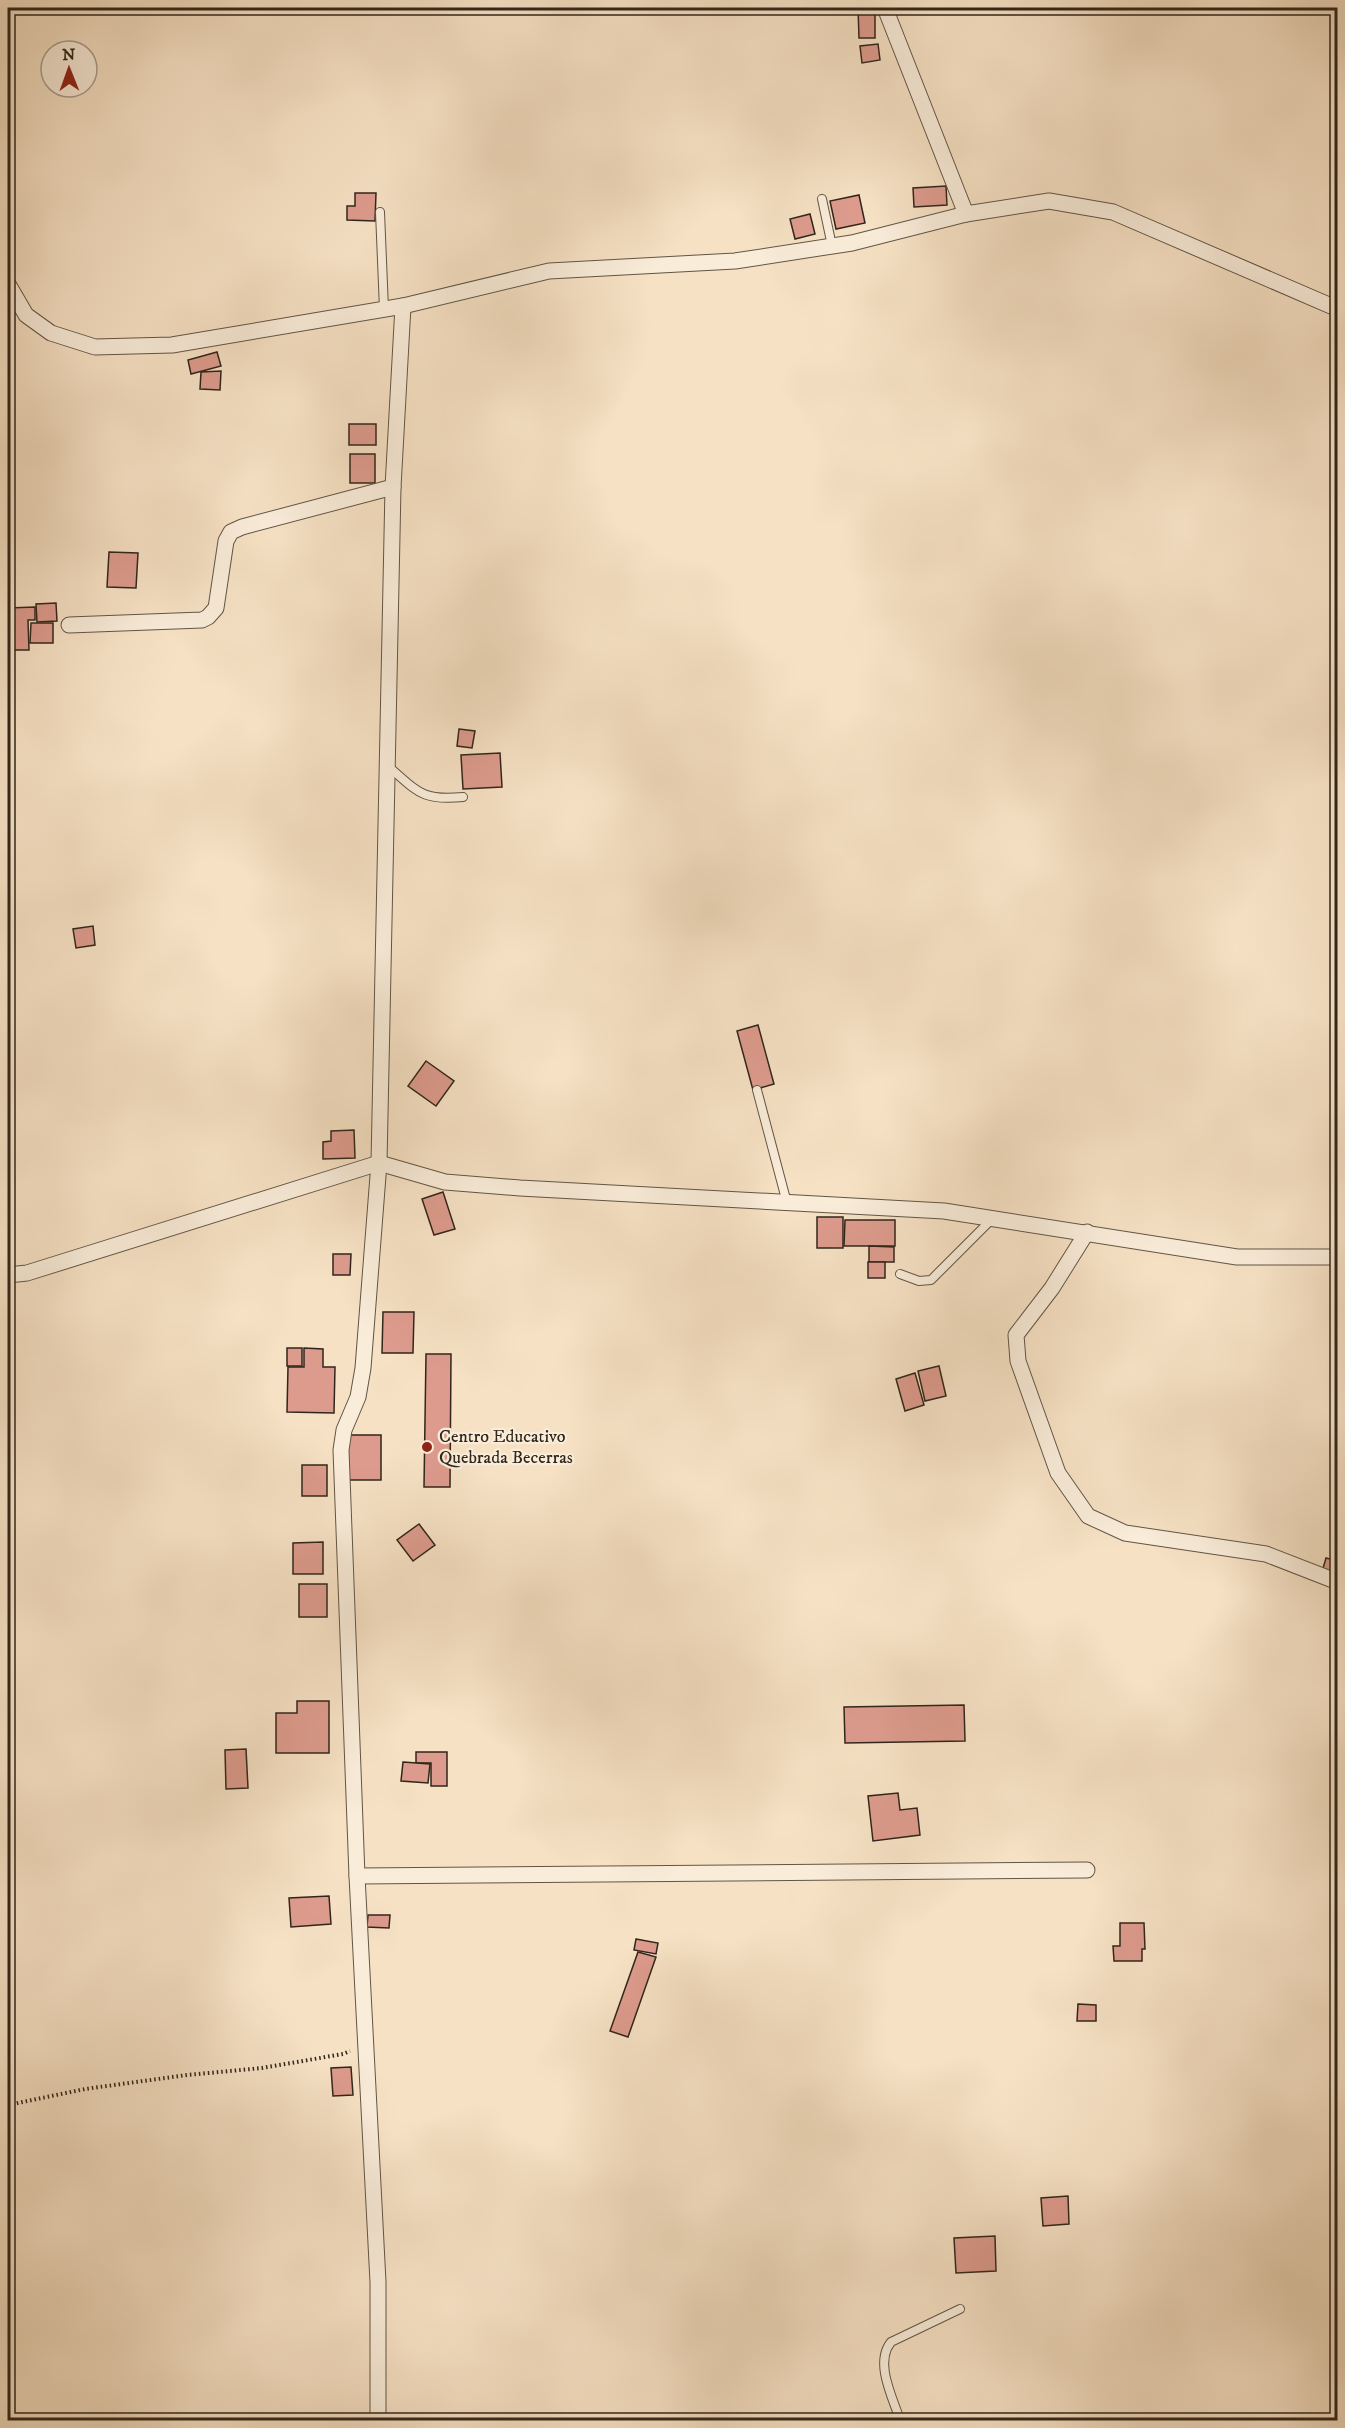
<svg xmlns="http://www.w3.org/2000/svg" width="1345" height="2428" font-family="'IM FELL DW Pica',serif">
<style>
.building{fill:#dd9b8d;stroke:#30261b;stroke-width:1.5}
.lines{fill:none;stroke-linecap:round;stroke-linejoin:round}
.service-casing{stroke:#625545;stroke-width:10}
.minor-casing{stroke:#625545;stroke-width:17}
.path{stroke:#30261b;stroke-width:4;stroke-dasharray:1.5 3;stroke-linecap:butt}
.service{stroke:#f9ecd9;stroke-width:8}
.minor{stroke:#f9ecd9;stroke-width:15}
.poi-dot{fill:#8f2418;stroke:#f9ecd9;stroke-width:2}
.labels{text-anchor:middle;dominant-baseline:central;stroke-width:4.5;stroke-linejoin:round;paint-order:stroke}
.poi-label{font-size:18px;fill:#30261b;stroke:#f9ecd9;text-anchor:start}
</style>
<rect width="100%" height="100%" fill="#f6e1c4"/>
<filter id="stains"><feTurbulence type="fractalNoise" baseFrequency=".00333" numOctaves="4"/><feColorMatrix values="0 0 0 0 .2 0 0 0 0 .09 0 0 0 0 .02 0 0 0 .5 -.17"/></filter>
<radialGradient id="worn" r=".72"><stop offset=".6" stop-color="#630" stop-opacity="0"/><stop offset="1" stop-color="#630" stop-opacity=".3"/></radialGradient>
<!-- building -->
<g class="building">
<polygon points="858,8 875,8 875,38 859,38"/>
<polygon points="878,44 880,60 862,63 860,46"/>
<polygon points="946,186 947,205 914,207 913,188"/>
<polygon points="355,193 376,193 375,221 347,220 347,206 355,206"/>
<polygon points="859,195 865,223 836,229 830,201"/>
<polygon points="810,214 815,234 795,239 790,219"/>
<polygon points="217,352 221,366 191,374 188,360"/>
<polygon points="221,371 220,390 200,389 201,372"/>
<rect x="349" y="424" width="27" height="21"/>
<rect x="350" y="454" width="25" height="29"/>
<polygon points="109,552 138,553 136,588 107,587"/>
<polygon points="56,603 57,621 37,622 36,604"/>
<polygon points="35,607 35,620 28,620 29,650 10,650 8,608"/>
<polygon points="31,623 53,623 53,643 30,643"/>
<polygon points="459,729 475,731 472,748 457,746"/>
<polygon points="500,753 502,787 463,789 461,755"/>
<polygon points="93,926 95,945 76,948 73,929"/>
<polygon points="758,1025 774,1084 753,1090 737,1031"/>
<polygon points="426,1061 454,1081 436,1106 408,1086"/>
<polygon points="354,1130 355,1158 323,1159 323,1142 331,1141 331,1131"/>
<polygon points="443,1192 455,1229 434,1235 422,1199"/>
<rect x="817" y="1217" width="26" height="31"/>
<polygon points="845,1220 895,1220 895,1246 844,1246"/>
<polygon points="869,1246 894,1247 894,1262 869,1262"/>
<polygon points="333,1254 351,1254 350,1275 333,1275"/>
<rect x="868" y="1262" width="17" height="16"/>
<polygon points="383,1312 414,1312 413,1353 382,1353"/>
<rect x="287" y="1348" width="15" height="18"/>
<polygon points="304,1348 323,1349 323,1367 335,1367 334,1413 287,1412 288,1367 304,1367"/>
<polygon points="426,1354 451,1354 450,1487 424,1487"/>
<polygon points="939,1366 946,1396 925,1401 918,1371"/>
<polygon points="915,1373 924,1405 905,1411 896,1379"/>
<rect x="347" y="1435" width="34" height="45"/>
<rect x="302" y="1465" width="25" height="31"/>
<polygon points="419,1524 435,1545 413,1561 397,1540"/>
<polygon points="323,1542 323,1574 293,1574 293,1543"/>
<polygon points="1326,1558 1338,1561 1338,1576 1322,1572"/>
<rect x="299" y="1584" width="28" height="33"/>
<polygon points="297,1701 329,1701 329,1753 276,1753 276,1713 297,1713"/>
<polygon points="964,1705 965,1741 845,1743 844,1707"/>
<polygon points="246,1749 248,1788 226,1789 225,1750"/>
<polygon points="416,1752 447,1752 447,1786 431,1786 431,1763 416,1763"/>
<polygon points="403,1762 430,1764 428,1783 401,1781"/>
<polygon points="898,1793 900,1810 917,1808 920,1835 873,1841 868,1796"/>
<polygon points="329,1896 331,1924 291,1927 289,1898"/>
<polygon points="368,1915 390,1915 389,1928 367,1927"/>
<polygon points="1120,1923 1144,1923 1145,1949 1142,1949 1142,1961 1114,1961 1113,1946 1120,1946"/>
<polygon points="636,1939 658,1943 656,1954 634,1950"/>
<polygon points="638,1952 656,1957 628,2037 610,2031"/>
<polygon points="1078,2004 1096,2005 1096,2021 1077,2021"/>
<polygon points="351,2067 353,2095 333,2096 331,2068"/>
<polygon points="1068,2196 1069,2224 1043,2226 1041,2198"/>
<polygon points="995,2236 996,2271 956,2273 954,2238"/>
</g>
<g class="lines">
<!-- service casing -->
<g class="service-casing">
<g id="service">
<polyline points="822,199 832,246"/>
<polyline points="380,212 384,309"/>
<path d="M 389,767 C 418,792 422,801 463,797"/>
<polyline points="757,1090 787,1203"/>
<polyline points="900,1274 919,1281 931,1280 992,1219"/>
<path d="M 900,2420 C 893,2398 874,2363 891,2342 L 960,2309"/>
</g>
</g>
<!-- minor casing -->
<g class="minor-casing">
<g id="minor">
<polyline points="885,8 966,214"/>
<polyline points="8,284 26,315 51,333 95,347 172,345 403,306 549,271 735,261 852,243 966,214 1049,201 1113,212 1338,309"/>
<polyline points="69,625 202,620 208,617 216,608 226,541 231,532 242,527 393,487"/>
<polyline points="1087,1232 1052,1288 1016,1335 1018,1361 1058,1473 1088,1516 1125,1533 1266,1554 1338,1582"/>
<polyline points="8,1275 27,1273 379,1163 445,1182 520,1188 944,1211 1237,1257 1338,1257"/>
<polyline points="357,1876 1087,1870"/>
<polyline points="378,2420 378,2282 357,1876 341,1450 344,1430 358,1397 363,1368 379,1163 393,487 403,306"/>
</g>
</g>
<!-- path -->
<polyline class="path" points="8,2105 85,2089 187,2075 262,2068 343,2054 350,2051"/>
<!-- service -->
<use href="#service" class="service"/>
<!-- minor -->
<use href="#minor" class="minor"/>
</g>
<!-- markers -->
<circle class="poi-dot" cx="427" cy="1447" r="6"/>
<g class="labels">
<!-- poi labels -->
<g class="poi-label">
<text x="439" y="1437">Centro Educativo<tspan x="439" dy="21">Quebrada Becerras</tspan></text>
</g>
</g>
<!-- margin -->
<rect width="1345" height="2428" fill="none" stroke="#f6e1c4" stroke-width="30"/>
<rect x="9" y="9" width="1327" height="2410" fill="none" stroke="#30261b" stroke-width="3"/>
<rect x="15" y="15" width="1315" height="2398" fill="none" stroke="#30261b" stroke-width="1.5"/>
<!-- north arrow -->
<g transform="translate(69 69) rotate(359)"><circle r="28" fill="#f9ecd9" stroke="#a99d8d" stroke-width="1.5"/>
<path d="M0-4.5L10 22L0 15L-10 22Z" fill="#8f2418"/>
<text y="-9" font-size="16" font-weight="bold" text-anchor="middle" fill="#30261b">N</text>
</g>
<rect width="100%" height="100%" filter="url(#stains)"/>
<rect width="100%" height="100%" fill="url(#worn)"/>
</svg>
